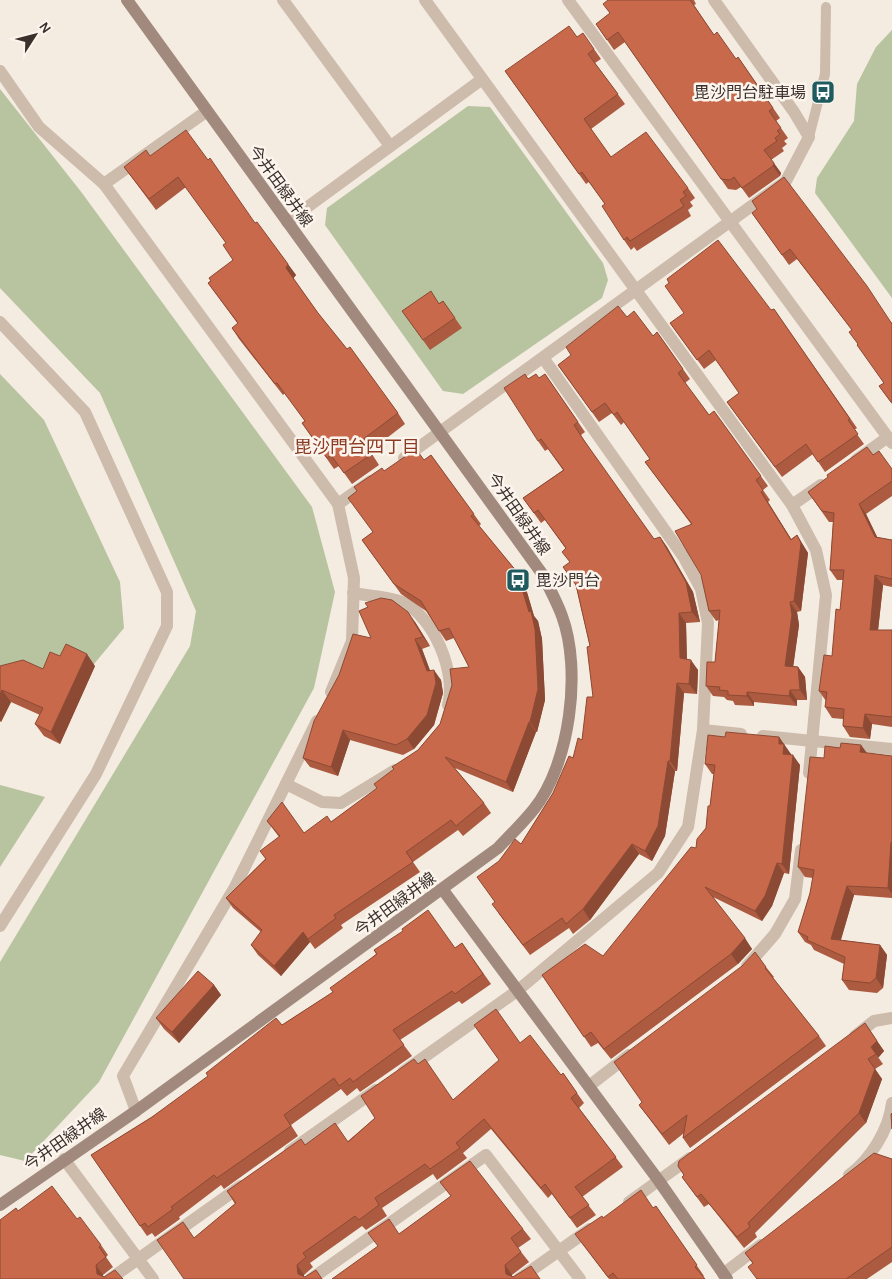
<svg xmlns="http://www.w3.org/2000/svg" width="892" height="1279" font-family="Karla,'Noto Sans JP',sans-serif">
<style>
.green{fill:#b8c4a0}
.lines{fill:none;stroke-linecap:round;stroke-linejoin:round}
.lane{stroke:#cdbbac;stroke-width:10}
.street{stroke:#cdbbac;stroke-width:12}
.secondary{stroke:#a18a7d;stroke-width:12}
.wall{fill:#ac5a40}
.shaded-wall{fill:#8c4a34}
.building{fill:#c8694b;stroke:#8c4a34}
.labels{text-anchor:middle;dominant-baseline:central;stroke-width:5;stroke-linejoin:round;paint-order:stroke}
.poi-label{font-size:16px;fill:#3b302b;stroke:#fbf5ee;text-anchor:end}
.street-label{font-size:16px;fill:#3b302b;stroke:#fbf5ee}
.neighbourhood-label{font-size:18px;fill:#8c3b22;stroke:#fbf5ee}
</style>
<rect width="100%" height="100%" fill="#f4ebe1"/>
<!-- green -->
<g class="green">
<polygon points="892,30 892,298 815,193 817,178 854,121 857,84 876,47"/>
<polygon points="0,89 82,193 312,507 335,592 314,688 99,1082 25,1161 0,1155 0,962 190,646 196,611 100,393 0,288"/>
<polygon points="468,106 490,107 603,263 608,280 602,298 463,394 443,391 325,225 327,208"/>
<polygon points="0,374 44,420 120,582 124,628 94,664 0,691"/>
<polygon points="0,785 45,797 0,867"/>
</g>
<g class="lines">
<!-- lane -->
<polyline class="lane" points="809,137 825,74 826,7"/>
<!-- street -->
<g class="street">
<polyline points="283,0 390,146"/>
<polyline points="425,0 792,505 816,550 826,595 809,773"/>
<polyline points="568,0 892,443"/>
<polyline points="0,71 39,127 104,184 338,504 354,578 352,641 331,692"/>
<polyline points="104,184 207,111"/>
<polyline points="287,222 481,80"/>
<polyline points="0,322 85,412 167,592 167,626 96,774 0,926"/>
<polyline points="404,458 786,181 809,137 794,112 714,0"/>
<polyline points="856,460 888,437"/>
<polyline points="338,504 371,481"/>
<polyline points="792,505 821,485"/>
<path d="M 353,593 C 368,596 388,596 402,602 C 434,616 457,674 448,705"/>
<polyline points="703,730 741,734"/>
<polyline points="763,736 892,749"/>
<polyline points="286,784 322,802 341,803 395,770"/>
<polyline points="747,966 775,934 795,899 801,850"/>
<polyline points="855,1036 874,1021 892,1018"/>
<polyline points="403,1072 517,991 658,873 688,827 703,730 708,623 701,589 683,556 544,359"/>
<polyline points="589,1086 629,1055"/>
<polyline points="136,1111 123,1076 235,887 317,721"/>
<polyline points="290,1151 376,1090"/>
<polyline points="64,1159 153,1279"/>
<path d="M 849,1175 C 871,1159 889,1129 892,1103"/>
<polyline points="629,1202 690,1158"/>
<polyline points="723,1274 761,1245"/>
<polyline points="110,1279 241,1186"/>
<polyline points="311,1279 486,1155 580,1279"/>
<polyline points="519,1279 590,1229"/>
</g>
<!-- secondary -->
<g class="secondary">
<polyline points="443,890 659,1181 727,1279"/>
<path d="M 0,1205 L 136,1111 L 498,848 C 510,835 523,823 534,809 C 570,764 582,670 562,616 C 557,602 549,588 543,575 L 127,0"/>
</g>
</g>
<!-- wall -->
<g class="wall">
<polygon points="608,0 694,0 696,4 694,5 714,35 736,59 738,57 780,118 776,121 788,138 784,141 787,144 782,148 784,151 771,160 781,173 780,176 749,198 741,187 736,190 728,189 625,42 614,50 596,24 610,14"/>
<polygon points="577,37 594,49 601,59 595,63 625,104 591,129 611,157 688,188 695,198 690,202 693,206 688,210 691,216 637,251 634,247 631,250 624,240 605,204 589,182 586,184 505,71"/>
<polygon points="150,156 255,223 296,275 293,278 318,313 398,413 405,424 370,451 379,465 352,484 339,466 334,469 302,423 305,421 285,393 283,395 239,339 232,328 238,324 208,283 233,260 226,243 186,187 156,210 124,167"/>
<polygon points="752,213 892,323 892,404 879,386 884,383 858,344 852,330 797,259 789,265"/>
<polygon points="443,301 462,328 430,350 402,311 439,303"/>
<polygon points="774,309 857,428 854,430 864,444 825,472 813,454 782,477 727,402 739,393 716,360 704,369 670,323 771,310"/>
<polygon points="627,317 653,336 657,332 690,379 685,383 709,415 714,411 768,486 763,490 770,500 768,502 791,539 797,535 808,553 801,611 797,612 799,625 793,666 798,667 805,677 807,700 797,700 797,706 754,702 754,706 735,705 733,701 727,700 724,697 713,696 706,686 715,662 719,620 716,621 709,611 691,524 645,462 650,459 624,422 621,425 612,413 599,422 558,365"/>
<polygon points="545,374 585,432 581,435 589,448 654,539 660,537 667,547 693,592 700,622 686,623 687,659 698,670 697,694 684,693 677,771 675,771 665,836 652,861 639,854 590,920 573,934 569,928 530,955 499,914 495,902 499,861 521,844 553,793 582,740 593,697 590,646 576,586 566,549 545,520 541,523 523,498 563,470 548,449 545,451 538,441 528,378 540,378"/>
<polygon points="431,455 481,524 479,526 517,572 524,582 534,616 538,621 542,639 545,700 537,732 536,732 513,792 455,768 484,803 491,813 463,836 458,830 413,862 420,872 341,925 343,928 315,949 310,942 281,976 258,955 251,945 261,932 233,908 226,898 265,859 279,837 267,821 304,833 331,822 377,789 418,750 440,724 469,667 454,638 446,641 426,611 401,594 362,540 373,532 384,471 424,460"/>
<polygon points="873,455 892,469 892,496 866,514 877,537 892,540 892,587 883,585 878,630 892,630 892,727 872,724 870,739 850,737 843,726 843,719 832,718 825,707 826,701 819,691 832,656 840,610 843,580 837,580 830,570 833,522 829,522 808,492"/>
<polygon points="415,622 430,646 422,649 430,671 441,680 443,693 434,725 414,749 403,755 350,740 338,776 310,767 303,758 371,638"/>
<polygon points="0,666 43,669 95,666 60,744 44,736 35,724 40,715 11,702 1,722 0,721"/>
<polygon points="725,737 779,737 791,755 800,765 789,874 784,873 772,906 762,921 713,897 752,949 738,964 611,1059 598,1043 591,1047 542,975 603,956 696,848 706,828 710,806 714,774 712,774 705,764"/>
<polygon points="861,745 867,753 892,756 892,898 854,895 841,940 880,945 887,955 883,988 877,993 849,990 842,980 844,964 814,950 811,945 805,942 798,932 810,893 813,878 805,877 798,867 824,758"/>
<polygon points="462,943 491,984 462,1004 459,1001 400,1040 412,1056 360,1092 357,1088 347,1096 341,1089 291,1125 298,1136 224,1189 221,1185 179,1217 180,1219 155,1237 152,1233 147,1236 91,1155 152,1117 282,1025 333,992 376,954 374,950 455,948"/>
<polygon points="766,967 774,977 773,978 819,1036 826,1046 690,1148 683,1138 684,1133 669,1145 639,1105 642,1102"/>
<polygon points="214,985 221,995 179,1043 164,1029 156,1018"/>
<polygon points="865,1023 884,1051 878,1058 883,1064 875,1069 882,1079 866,1123 755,1233 757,1237 744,1248 709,1204 704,1207 682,1177 684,1175 678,1166"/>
<polygon points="520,1043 561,1075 563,1073 584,1103 579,1108 623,1167 582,1197 596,1215 577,1228 552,1194 548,1198 491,1129 463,1153 467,1158 437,1180 433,1174 382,1208 387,1216 366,1230 362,1226 310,1263 313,1267 304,1275 304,1276 184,1279 194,1238 235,1204 227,1191 305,1145 348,1141 375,1118 418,1064 453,1100"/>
<polygon points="892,1159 892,1262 867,1279 757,1279 753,1264 745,1253"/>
<polygon points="440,1182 523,1229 531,1239 518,1248 529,1262 512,1275 512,1276 540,1279 332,1279 399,1234 451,1196"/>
<polygon points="656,1206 704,1276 703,1276 705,1279 609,1279 575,1234 603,1218 653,1208"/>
<polygon points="18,1211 77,1219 101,1245 108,1255 106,1257 113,1267 103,1275 103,1276 123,1279 0,1279"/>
</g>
<!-- shaded-wall -->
<g class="shaded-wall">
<polygon points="774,163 781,173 780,176 773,166"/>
<polygon points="288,264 296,275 293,279 286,268"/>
<polygon points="761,492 768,502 798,550 791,540"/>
<polygon points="859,504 866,514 882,547 875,537"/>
<polygon points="797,535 808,553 801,611 794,601"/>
<polygon points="660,537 667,547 693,592 700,622 692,612"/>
<polygon points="517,572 524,582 534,616 538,621 542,639 545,700 537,732 530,722 529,612"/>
<polygon points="875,575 883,585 877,640 870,630"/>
<polygon points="790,602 797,612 799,625 792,676 785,666"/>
<polygon points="408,612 415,622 430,646 423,637"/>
<polygon points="679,613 686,623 687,668 680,658"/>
<polygon points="415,639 422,649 434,681 427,671"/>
<polygon points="87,654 95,666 60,744 51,732"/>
<polygon points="691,660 698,670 697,694 689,684"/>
<polygon points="798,667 805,677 807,700 800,690"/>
<polygon points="434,670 441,680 443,693 434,725 414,749 407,739"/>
<polygon points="677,683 684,693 677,771 670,761"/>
<polygon points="2,690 11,702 1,722 0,720 0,695"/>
<polygon points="790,690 797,700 797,706 789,696"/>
<polygon points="747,692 754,702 754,706 747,696"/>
<polygon points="865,714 872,724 870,739 863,728"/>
<polygon points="529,722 536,732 513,792 506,782"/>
<polygon points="343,730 350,740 338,776 331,767"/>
<polygon points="779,737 791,754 790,764 783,754 779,744"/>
<polygon points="861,745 868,755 860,752"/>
<polygon points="793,755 800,765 789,874 782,864"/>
<polygon points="668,761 675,771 665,836 652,861 645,851"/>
<polygon points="891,842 892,844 892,894 888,888"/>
<polygon points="632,844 639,854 590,920 583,909"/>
<polygon points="777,863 784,873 772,906 762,921 755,911"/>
<polygon points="847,886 854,895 838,949 831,939"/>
<polygon points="303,932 310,942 281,976 274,966"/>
<polygon points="745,938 752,949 738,964 731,954"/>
<polygon points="880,945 887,955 883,988 876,978"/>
<polygon points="214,985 221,995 179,1043 172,1032"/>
<polygon points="877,1041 884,1051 878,1058 883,1064 871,1047"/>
<polygon points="875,1069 882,1079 866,1123 859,1113"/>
<polygon points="96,1265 103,1275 103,1279 97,1274"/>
<polygon points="297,1265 304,1275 304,1279 298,1274"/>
<polygon points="505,1265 512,1275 512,1279 506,1274"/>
</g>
<!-- building -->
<g class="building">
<polygon points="608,0 690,0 714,35 717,32 736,59 738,57 773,108 769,111 781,128 777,131 780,134 775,138 777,141 764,150 774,163 773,166 742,188 734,177 730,180 721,179 618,32 607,40 596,24 610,13 603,4"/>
<polygon points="569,26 577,37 583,33 594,49 588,54 618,94 584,119 611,157 646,132 688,188 683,192 686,196 680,200 684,206 630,241 627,237 624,240 602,206 605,204 582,172 579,174 505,71"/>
<polygon points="186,130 208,160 210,158 255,223 257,222 288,264 286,268 318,313 347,349 350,347 398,413 362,440 372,454 344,473 331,455 327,458 302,423 305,421 277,383 275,384 232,328 238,323 208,283 211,281 209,278 233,260 223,245 226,243 178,177 149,199 124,167 146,150 150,156"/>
<polygon points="784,177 867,286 892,324 892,402 891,402 879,386 884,383 857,345 858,344 849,332 852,330 790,249 782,255 752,213 757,209 752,201"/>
<polygon points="718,240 771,310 774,309 850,419 848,420 858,434 818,462 806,444 775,467 727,402 739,393 709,350 697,360 670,323 684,313 665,286 669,283 667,279"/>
<polygon points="431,291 439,304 443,301 455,318 423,340 402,311"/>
<polygon points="618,306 627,317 634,311 653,336 657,332 683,369 678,373 709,415 714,411 761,476 756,480 763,490 761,492 791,540 797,535 801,543 794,601 790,602 792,615 785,666 798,667 800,690 790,690 789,696 747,692 747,696 728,695 728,691 719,690 720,687 706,686 707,662 715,662 720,610 709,611 701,575 675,531 692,524 645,462 650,459 617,412 614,415 605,403 592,412 558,365 571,355 566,347"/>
<polygon points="525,374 528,379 536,374 539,378 545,374 578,422 574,425 583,439 654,539 660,537 686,582 692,612 679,613 680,658 691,660 689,684 677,683 670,761 668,761 658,826 645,851 632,844 583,909 566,924 562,918 523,945 492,904 495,902 477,877 499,861 515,839 521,844 553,793 569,756 573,758 578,738 582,740 587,697 593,697 587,647 590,646 576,585 563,567 570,562 562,552 566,548 538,510 534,513 523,498 564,470 541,439 538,441 504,388"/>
<polygon points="867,447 873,455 879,451 892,469 892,481 859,504 875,537 892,540 892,579 875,575 870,630 892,630 892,717 865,714 863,728 843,726 844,709 825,707 827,692 819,691 824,655 832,656 836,609 840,610 844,570 830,570 834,513 822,511 808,492 828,477 827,475"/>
<polygon points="416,449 424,460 431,455 474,514 471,516 517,572 529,612 531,611 535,629 538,689 530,722 529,722 506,782 445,757 484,803 456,826 451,820 406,852 413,862 334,915 336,918 308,939 303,932 274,966 251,945 262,930 226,898 266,859 260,851 280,836 267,821 282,802 304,833 327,816 331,822 377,788 374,784 394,769 392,767 418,750 440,724 452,685 450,669 469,667 449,628 439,631 421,601 394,584 362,540 373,532 348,498 357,491 354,487 382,468 384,471"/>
<polygon points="381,598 392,600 408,612 423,637 415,639 427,671 434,670 436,683 427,715 407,739 396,745 343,730 331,767 303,758 314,721 339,675 353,634 371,638 359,611 368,607 365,603"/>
<polygon points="66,644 87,654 51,732 35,724 43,708 2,690 0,695 0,666 23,660 43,669 50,652 60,656"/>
<polygon points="726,732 779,737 779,744 784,744 783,754 793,755 782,864 777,863 765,896 755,911 705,887 745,938 731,954 604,1049 591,1032 584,1037 542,975 585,944 603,956 691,847 696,848 697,839 706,828 708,806 710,806 715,765 705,764 708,735 725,737"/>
<polygon points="841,743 861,745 860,752 892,756 892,842 891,842 888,888 847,886 831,939 880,945 876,978 870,983 842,980 845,957 807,940 808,937 798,932 810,893 814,870 798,867 810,757 824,758 825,746 840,748"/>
<polygon points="428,910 455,948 462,943 483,974 455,994 452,991 393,1030 404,1045 353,1082 350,1078 339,1086 334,1078 284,1115 291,1126 217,1178 214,1175 171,1207 173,1209 148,1227 145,1223 140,1226 91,1155 152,1117 208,1076 206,1073 276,1018 282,1025 333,992 330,988 377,954 374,950 403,931 402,929"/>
<polygon points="755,952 766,967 765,968 819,1036 683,1138 687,1115 662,1134 639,1105 642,1102 614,1062 742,966"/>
<polygon points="198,971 214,985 172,1032 156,1018"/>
<polygon points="496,1009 520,1043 530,1035 561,1075 563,1073 577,1093 571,1098 616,1157 575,1187 589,1205 570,1218 545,1184 541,1188 484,1119 456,1143 460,1148 430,1169 425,1164 375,1198 379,1205 359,1220 355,1216 303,1253 306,1257 297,1265 298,1274 305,1277 316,1270 322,1279 184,1279 157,1240 183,1222 194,1238 236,1203 227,1191 301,1139 305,1145 335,1123 348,1142 375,1118 361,1096 414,1059 418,1064 425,1059 453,1100 499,1060 474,1025"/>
<polygon points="865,1023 877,1041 871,1047 876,1054 868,1059 875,1069 859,1113 748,1223 750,1227 737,1237 701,1194 697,1197 682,1177 684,1175 678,1166 679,1161"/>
<polygon points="892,1113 892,1129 891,1114"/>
<polygon points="874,1153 892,1159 892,1247 846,1279 757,1279 748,1267 753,1263 745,1253"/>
<polygon points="470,1161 523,1229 511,1238 521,1252 505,1265 506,1274 513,1277 531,1266 540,1279 332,1279 378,1246 368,1233 389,1219 399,1234 451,1196 440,1182"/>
<polygon points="52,1186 77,1219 80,1217 101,1245 99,1247 106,1257 96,1265 97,1274 104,1277 115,1270 123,1279 0,1279 0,1220 16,1208 18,1211"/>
<polygon points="641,1190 653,1208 656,1206 697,1265 695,1267 705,1279 618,1279 613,1273 608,1277 575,1234 602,1216 603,1218"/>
</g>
<!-- icons -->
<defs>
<g id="bus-square" transform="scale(1.25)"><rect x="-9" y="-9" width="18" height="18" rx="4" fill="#1f5a5e" stroke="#fbf5ee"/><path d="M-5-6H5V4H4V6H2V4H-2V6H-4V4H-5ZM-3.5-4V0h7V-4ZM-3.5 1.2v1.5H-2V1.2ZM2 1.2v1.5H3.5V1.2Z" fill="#fff"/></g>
</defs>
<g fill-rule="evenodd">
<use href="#bus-square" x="823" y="92"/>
<use href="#bus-square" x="518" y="580"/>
</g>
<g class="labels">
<!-- poi labels -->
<g class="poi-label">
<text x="806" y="92">毘沙門台駐車場</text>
<text x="536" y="580" text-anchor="start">毘沙門台</text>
</g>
<!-- street labels -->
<g class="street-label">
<text transform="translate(281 186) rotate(54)">今井田緑井線</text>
<text transform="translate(519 514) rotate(55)">今井田緑井線</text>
<text transform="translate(395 904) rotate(-36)">今井田緑井線</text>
<text transform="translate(65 1139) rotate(-35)">今井田緑井線</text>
</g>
<!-- neighbourhood labels -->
<g class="neighbourhood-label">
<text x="357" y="447">毘沙門台四丁目</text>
</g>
</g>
<!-- north arrow -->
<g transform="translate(35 35) rotate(54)" stroke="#fbf5ee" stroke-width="4" paint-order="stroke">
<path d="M0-4L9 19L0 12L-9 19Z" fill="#3b302b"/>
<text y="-8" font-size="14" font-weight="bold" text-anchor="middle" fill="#3b302b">N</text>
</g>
</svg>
